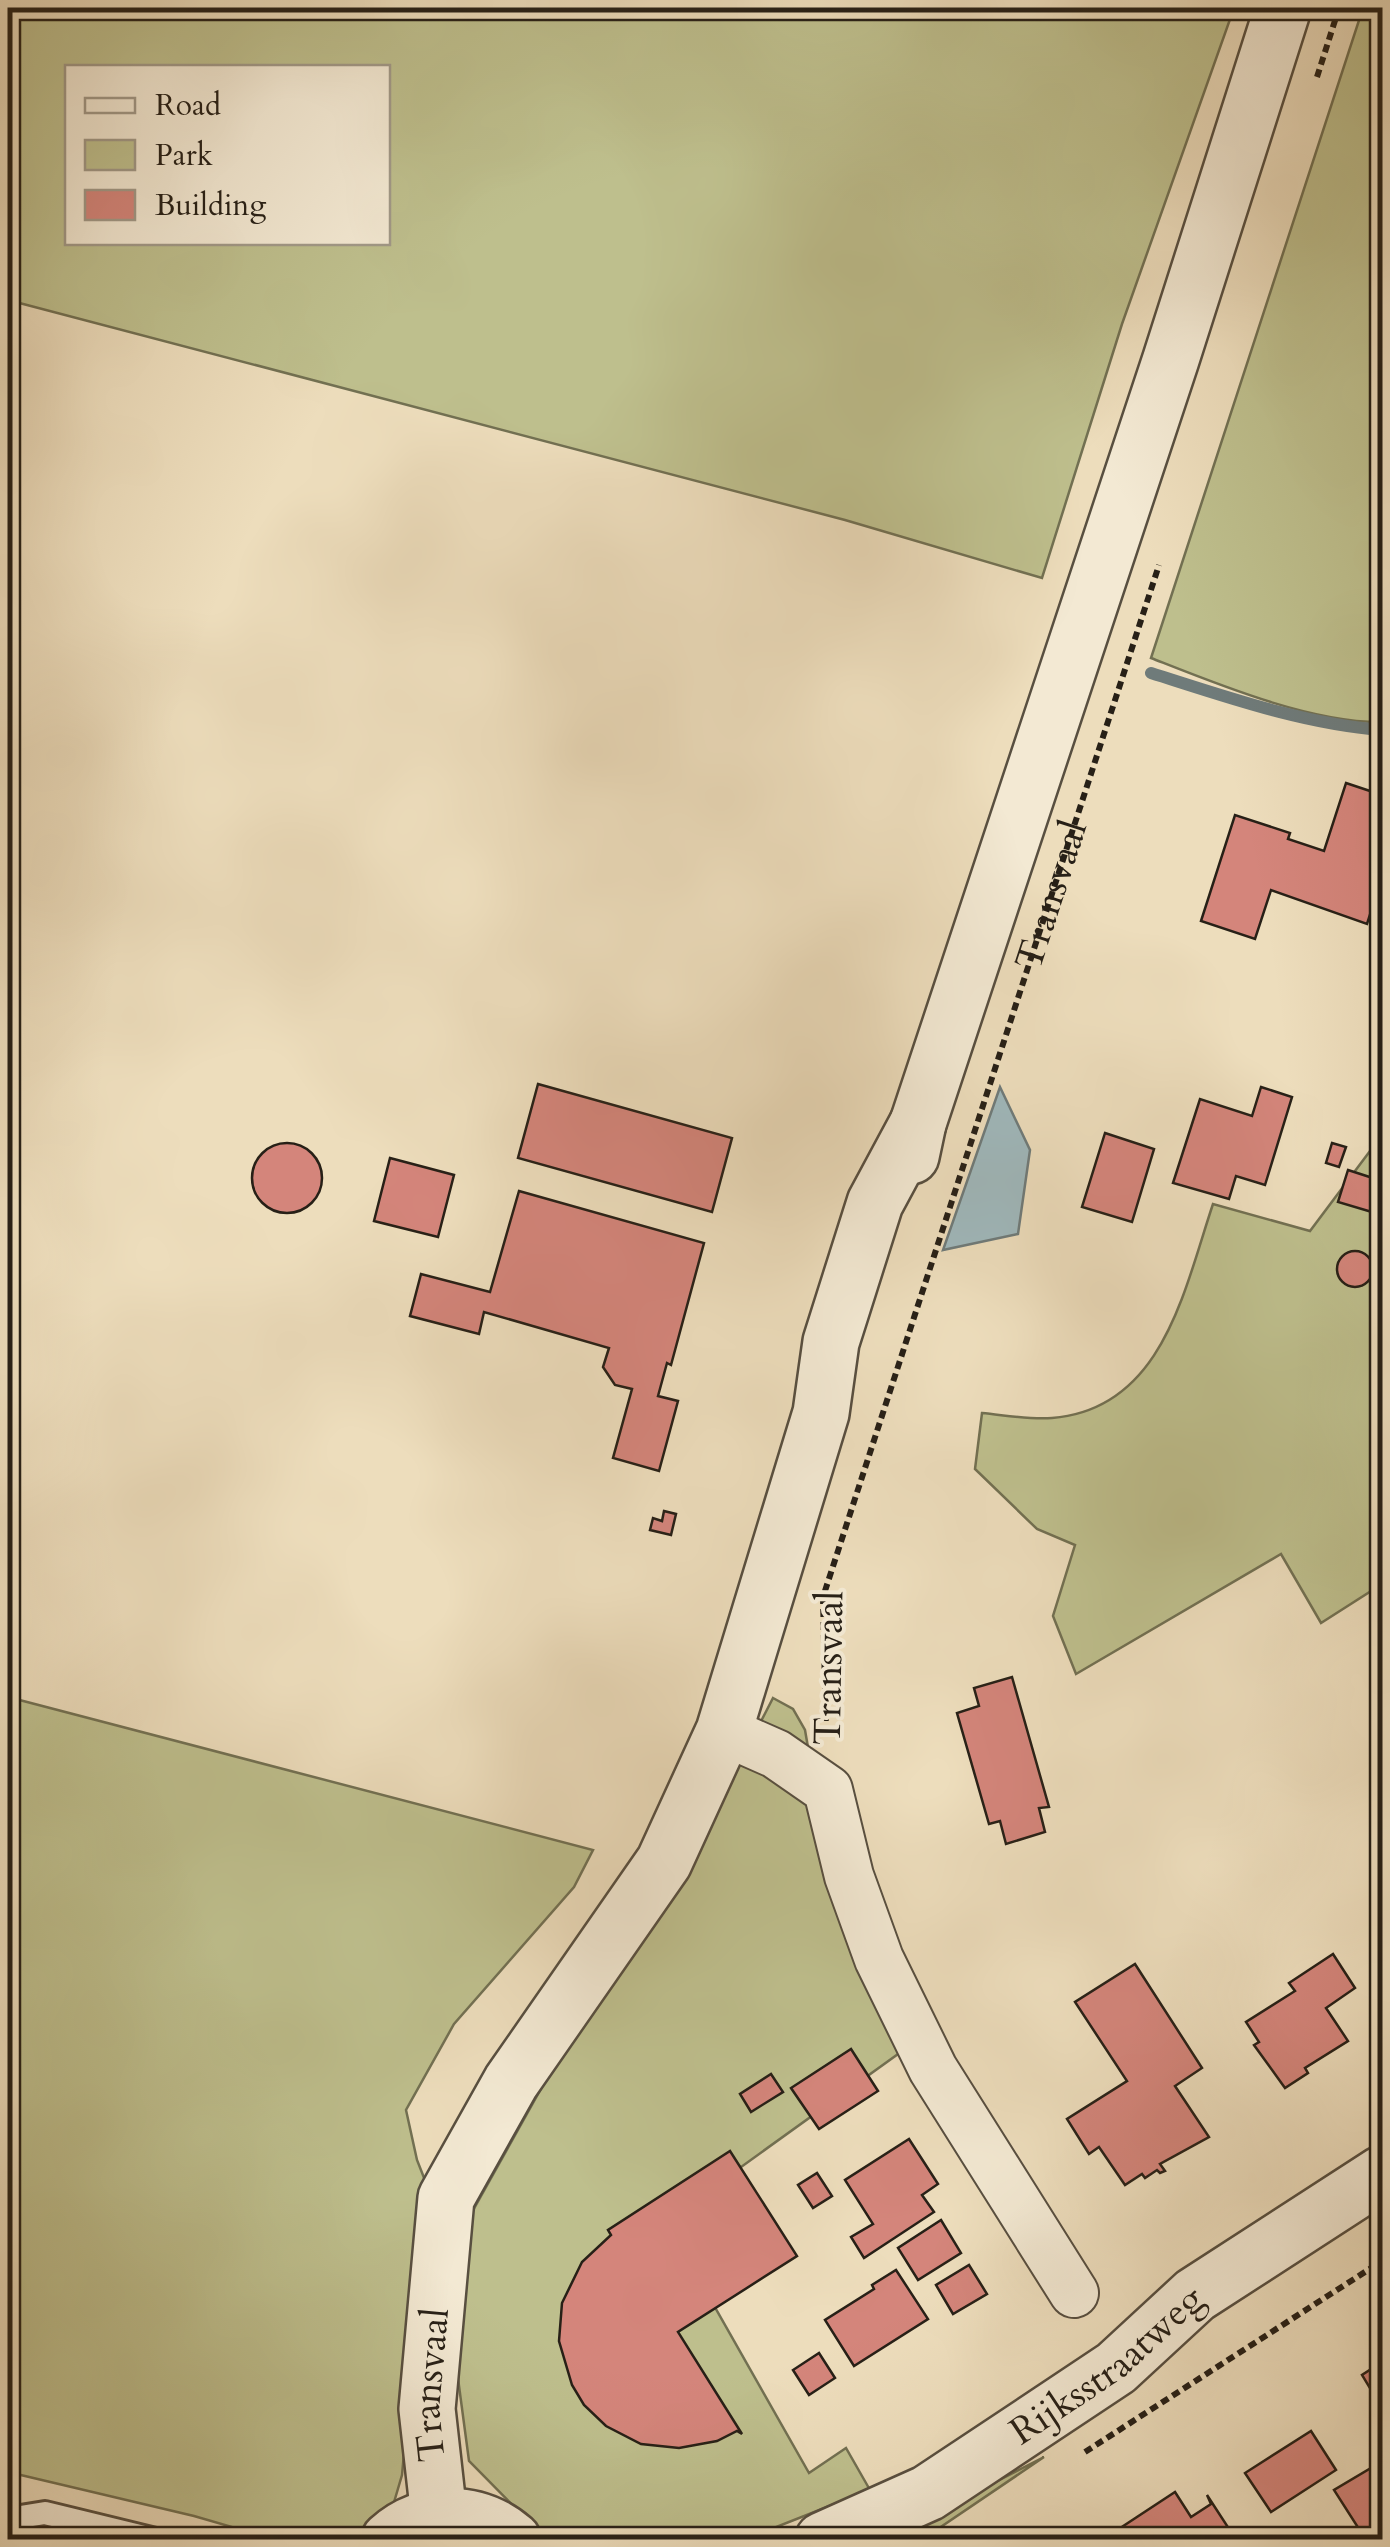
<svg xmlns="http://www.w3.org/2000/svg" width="1390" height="2547" font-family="Cardo,serif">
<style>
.green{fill:#bebf8d;stroke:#727052;stroke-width:2.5;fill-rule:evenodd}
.water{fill:#9fb8bc;stroke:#6f7b7a;stroke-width:2.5}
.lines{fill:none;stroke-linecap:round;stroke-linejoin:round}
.stream{stroke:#6f7b7a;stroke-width:12}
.building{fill:#d4857b;stroke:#272017;stroke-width:2.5}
.service-casing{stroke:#584f40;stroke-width:28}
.minor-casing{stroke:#584f40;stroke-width:52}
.tertiary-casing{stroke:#584f40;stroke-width:60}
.path{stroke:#272017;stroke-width:6;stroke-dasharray:8 5;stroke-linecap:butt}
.service{stroke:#f3e9d3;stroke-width:22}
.minor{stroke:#f3e9d3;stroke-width:48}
.tertiary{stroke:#f3e9d3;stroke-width:55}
.labels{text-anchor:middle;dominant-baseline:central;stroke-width:8;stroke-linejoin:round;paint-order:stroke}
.street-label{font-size:38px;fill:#272017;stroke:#f3e9d3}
</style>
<rect width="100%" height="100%" fill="#edddbc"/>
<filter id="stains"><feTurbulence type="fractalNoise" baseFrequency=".002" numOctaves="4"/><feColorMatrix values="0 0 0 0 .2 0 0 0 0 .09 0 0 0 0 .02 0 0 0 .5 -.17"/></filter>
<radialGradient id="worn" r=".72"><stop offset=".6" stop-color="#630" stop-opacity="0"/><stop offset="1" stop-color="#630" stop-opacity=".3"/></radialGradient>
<!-- green -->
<g class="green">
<path d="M 8,8 L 1234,8 L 1122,324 L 1042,578 L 845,520 L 8,300 ZM 68,68 L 388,68 L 388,242 L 68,242 Z"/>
<path d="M 1363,8 L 1382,8 L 1382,722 C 1311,723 1217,684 1151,658 Z"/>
<path d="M 1382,1135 L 1382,1584 L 1321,1623 L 1281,1554 L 1076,1674 L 1053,1616 L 1075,1545 L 1037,1529 L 975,1469 L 982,1413 C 1004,1415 1030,1420 1052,1418 C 1163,1409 1184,1290 1213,1204 L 1310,1231 Z"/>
<polygon points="8,1697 593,1850 574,1887 454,2024 406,2110 417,2160 428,2188 402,2475 392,2509 380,2517 358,2539 273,2539 194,2516 8,2472"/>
<polygon points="773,1698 793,1709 805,1730 823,1835 905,2049 666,2221 809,2473 846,2448 870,2490 746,2539 546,2539 469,2461 453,2341 471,2214 547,2078 704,1832"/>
<polygon points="1044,2457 923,2539 885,2539"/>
</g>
<!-- water -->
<polygon class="water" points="1000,1087 1030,1150 1018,1234 943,1250"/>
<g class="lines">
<!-- stream -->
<path class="stream" d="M 1151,673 C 1227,697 1303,724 1382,730"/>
</g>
<!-- building -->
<g class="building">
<polygon points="1346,783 1382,795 1382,877 1367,924 1271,890 1255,939 1201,921 1235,815 1290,833 1288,839 1324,851"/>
<polygon points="538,1084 732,1138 712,1212 518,1158"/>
<polygon points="1261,1087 1292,1097 1265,1185 1236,1176 1229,1199 1173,1183 1200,1099 1252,1116"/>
<polygon points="1105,1133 1154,1149 1132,1222 1082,1207"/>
<circle cx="287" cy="1178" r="35"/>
<polygon points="1332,1143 1346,1147 1339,1167 1326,1163"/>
<polygon points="390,1158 454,1175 438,1237 374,1221"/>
<polygon points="1348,1170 1382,1181 1382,1215 1338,1202"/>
<polygon points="519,1191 704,1243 671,1365 667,1363 658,1396 678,1401 659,1471 613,1458 632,1389 615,1385 603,1367 609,1348 484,1312 479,1334 410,1316 421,1274 490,1292"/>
<circle cx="1355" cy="1269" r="18"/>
<polygon points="664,1511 676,1514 671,1535 650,1530 653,1518 662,1521"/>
<polygon points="1012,1677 1049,1807 1039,1808 1045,1832 1006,1844 1000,1821 989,1824 957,1713 979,1706 974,1688"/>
<polygon points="1333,1954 1355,1988 1326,2008 1348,2041 1305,2068 1308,2073 1285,2088 1254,2045 1259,2042 1246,2022 1295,1991 1289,1983"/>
<polygon points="1135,1964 1202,2068 1175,2086 1209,2137 1160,2164 1165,2171 1160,2173 1157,2170 1145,2178 1142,2174 1125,2185 1099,2147 1089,2154 1067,2119 1127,2081 1075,2002"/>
<polygon points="851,2049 878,2091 819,2129 791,2088"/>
<polygon points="771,2074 783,2092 751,2112 740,2094"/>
<polygon points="909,2139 938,2184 922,2195 934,2212 864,2258 851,2237 873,2224 845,2180"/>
<polygon points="730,2151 797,2256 678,2332 742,2434 737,2431 717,2441 679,2448 641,2444 606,2426 584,2405 572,2385 559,2341 562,2303 582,2262 611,2235 608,2230"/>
<polygon points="817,2173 832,2196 813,2208 798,2185"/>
<polygon points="941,2220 961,2253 918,2280 898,2248"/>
<polygon points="969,2265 987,2294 953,2314 936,2285"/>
<polygon points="896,2270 928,2319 854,2366 825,2320 874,2289 872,2285"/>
<polygon points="819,2353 835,2378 809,2395 793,2370"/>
<polygon points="1382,2362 1382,2408 1362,2375"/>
<polygon points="1311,2431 1336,2470 1271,2512 1245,2473"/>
<polygon points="1371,2468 1382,2486 1382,2540 1366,2540 1334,2490"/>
<polygon points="1175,2492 1191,2517 1211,2504 1207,2495 1235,2538 1195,2540 1190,2532 1178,2540 1102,2540"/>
</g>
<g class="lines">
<!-- service casing -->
<g class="service-casing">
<polyline id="service" points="8,2519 45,2513 156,2540"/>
</g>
<!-- minor casing -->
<g class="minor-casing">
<polyline id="minor" points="724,1731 776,1754 828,1790 849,1876 879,1959 933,2069 1074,2293"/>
</g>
<!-- tertiary casing -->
<g class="tertiary-casing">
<g id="tertiary">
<polyline points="911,1156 918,1123 1171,359 1283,8"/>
<path id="s2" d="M 439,2516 L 427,2409 L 446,2198 L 511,2082 L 664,1862 L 724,1731 L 821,1413 L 831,1342 L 875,1203 L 918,1123"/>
<path d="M 389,2540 C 425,2508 477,2509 513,2540"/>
<path id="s3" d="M 823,2540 L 928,2493 L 1116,2368 L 1195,2295 L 1382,2174"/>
</g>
</g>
<!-- path -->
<g class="path">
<polyline points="1317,77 1339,8"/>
<path id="s1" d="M 826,1734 L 823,1597 L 1159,565"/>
<polyline points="1085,2452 1382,2261"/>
</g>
<!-- service -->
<use href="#service" class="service"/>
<!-- minor -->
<use href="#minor" class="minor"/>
<!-- tertiary -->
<use href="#tertiary" class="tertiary"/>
</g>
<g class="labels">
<!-- street labels -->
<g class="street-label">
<text stroke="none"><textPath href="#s1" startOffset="875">Transvaal</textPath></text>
<text transform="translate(829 1668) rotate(-89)">Transvaal</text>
<text stroke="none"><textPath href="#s3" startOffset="335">Rijksstraatweg</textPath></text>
<text stroke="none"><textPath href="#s2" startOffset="132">Transvaal</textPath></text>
</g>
</g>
<!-- margin -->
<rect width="1390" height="2547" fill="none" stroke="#edddbc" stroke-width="40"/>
<rect x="10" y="10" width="1370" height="2527" fill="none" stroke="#272017" stroke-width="5"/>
<rect x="20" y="20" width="1350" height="2507" fill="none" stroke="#272017" stroke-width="2.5"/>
<!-- legend -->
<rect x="65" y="65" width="325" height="180" fill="#f3e9d3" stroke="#a19988" stroke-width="2.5"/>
<rect x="85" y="98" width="50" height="15" fill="#f3e9d3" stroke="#a19988" stroke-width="2.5"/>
<text x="155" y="115" font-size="30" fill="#272017">Road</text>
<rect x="85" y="140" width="50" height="30" fill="#bebf8d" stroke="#a19988" stroke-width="2.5"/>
<text x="155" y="165" font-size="30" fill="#272017">Park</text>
<rect x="85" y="190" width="50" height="30" fill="#d4857b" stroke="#a19988" stroke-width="2.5"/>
<text x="155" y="215" font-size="30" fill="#272017">Building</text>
<rect width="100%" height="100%" filter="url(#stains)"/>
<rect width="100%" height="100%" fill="url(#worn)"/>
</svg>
